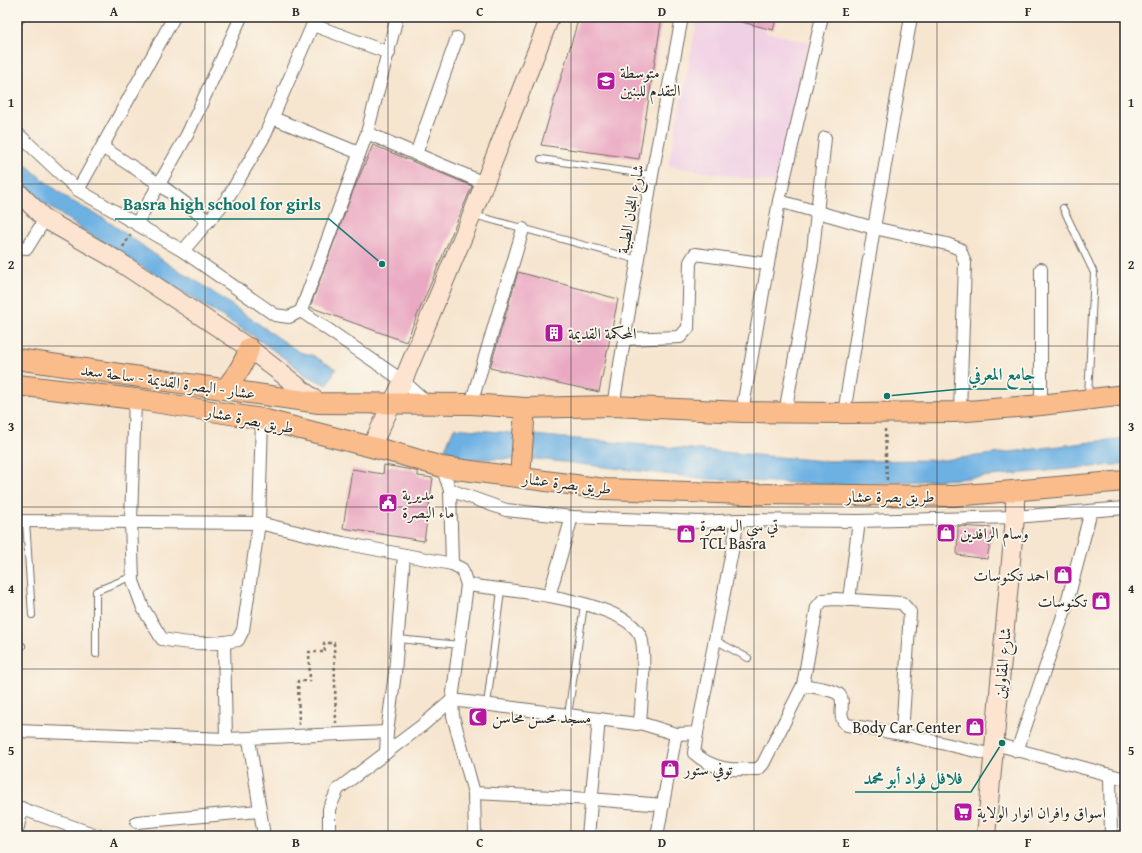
<svg xmlns="http://www.w3.org/2000/svg" width="1142" height="853" font-family="'Gentium Book Plus',Amiri,serif">
<style>
.built{fill:#f0d0e4}
.water{fill:#6db1e3;stroke:#4c6e87}
.building{fill:#eaa9c2}
.lines{fill:none;stroke-linecap:round;stroke-linejoin:round}
.lane-casing{stroke:#726c64;stroke-width:8}
.street-casing{stroke:#726c64;stroke-width:14}
.secondary-casing{stroke:#726c64;stroke-width:20}
.primary-casing{stroke:#726c64;stroke-width:22}
.path{stroke:#726c64;stroke-width:2.5;stroke-dasharray:3 3;stroke-linecap:butt}
.lane{stroke:#fff;stroke-width:6}
.street{stroke:#fff;stroke-width:12}
.secondary{stroke:#fde4d1;stroke-width:18}
.primary{stroke:#fabc8b;stroke-width:20}
.grid{fill:none;stroke:#2b2b2b;stroke-width:1;stroke-opacity:0.55}
.labels{text-anchor:middle;dominant-baseline:central;stroke-width:3.5;stroke-linejoin:round;paint-order:stroke}
.poi-label{font-size:16px;fill:#2b2b2b;stroke:#fbf7ec;text-anchor:start}
.street-label{font-size:16px;fill:#2b2b2b;stroke:#fbf7ec}
.leader{fill:none;stroke:#0f766e;stroke-width:1.5}
.callout-dot{fill:#0f766e;stroke:#fbf7ec;stroke-width:1.5}
.callout-label{font-size:17px;text-anchor:middle;font-weight:bold;fill:#0f766e;stroke:#fbf7ec;stroke-width:3.5;stroke-linejoin:round;paint-order:stroke}
.neatline{fill:none;stroke:#2b2b2b;stroke-width:1.5}
.grid-label{font-size:13px;text-anchor:middle;font-weight:bold;fill:#2b2b2b}
</style>
<rect width="100%" height="100%" fill="#fbf7ec"/>
<filter id="ink" filterUnits="userSpaceOnUse"><feTurbulence type="fractalNoise" baseFrequency=".025" numOctaves="2"/><feDisplacementMap in="SourceGraphic" scale="8" xChannelSelector="R" yChannelSelector="G"/><feConvolveMatrix kernelMatrix="1 2 1 2 8 2 1 2 1" color-interpolation-filters="sRGB"/></filter>
<filter id="wash" filterUnits="userSpaceOnUse"><feTurbulence type="fractalNoise" baseFrequency=".012" numOctaves="4" result="noise"/><feDisplacementMap in="SourceGraphic" scale="16" xChannelSelector="R" yChannelSelector="G"/><feGaussianBlur stdDeviation="0.9" result="paint"/><feColorMatrix in="noise" values="0 0 0 0 0 0 0 0 0 0 0 0 0 0 0 0 0 1.4 0 .05"/><feComposite in="paint" operator="in"/></filter>
<g filter="url(#wash)">
<rect width="100%" height="100%" fill="#f6e5cf"/>
<!-- built -->
<polygon class="built" points="698,17 733,17 767,24 765,32 809,42 775,183 668,166"/>
<!-- water -->
<g class="water">
<polygon points="17,157 42,179 70,200 106,220 168,264 204,286 299,352 312,355 336,369 327,385 305,375 291,363 252,335 80,228 36,197 17,179"/>
<polygon points="454,428 823,461 944,460 1125,438 1125,464 957,479 839,485 707,479 537,459 464,459 445,449"/>
</g>
<g id="blocks">
<!-- building -->
<g class="building">
<polygon points="579,17 662,17 639,159 541,145"/>
<polygon points="738,17 777,17 773,30 738,21"/>
<polygon points="373,145 472,186 406,342 310,307 353,191"/>
<polygon points="518,272 618,299 599,392 490,368"/>
<polygon points="384,465 412,470 418,472 418,476 433,478 424,541 343,528 352,469 383,474"/>
<polygon points="958,526 993,528 987,559 957,555"/>
</g>
</g>
</g>
<g filter="url(#ink)">
<use href="#blocks" fill-opacity="0" stroke="#726c64" stroke-width="1"/>
<g class="lines">
<!-- lane casing -->
<g class="lane-casing">
<g id="lane">
<polyline points="541,159 652,175"/>
<polyline points="1063,208 1094,273 1088,397"/>
<polyline points="474,215 638,260"/>
<polyline points="26,521 32,615"/>
<polyline points="398,639 460,645"/>
<polyline points="715,640 748,658"/>
<polyline points="17,646 22,646"/>
<polyline points="96,654 96,591 133,576"/>
<polyline points="487,705 501,590"/>
<polyline points="568,715 584,605"/>
</g>
</g>
<!-- street casing -->
<g class="street-casing">
<g id="street">
<polyline points="17,19 19,17"/>
<polyline points="313,25 389,53"/>
<polyline points="273,118 359,153"/>
<polyline points="17,133 78,190 183,251 275,315 289,317 301,311 367,133 397,17"/>
<polyline points="367,133 484,183"/>
<polyline points="102,147 159,184 209,221"/>
<polyline points="416,154 457,38"/>
<polyline points="78,190 174,17"/>
<polyline points="779,201 874,228 947,244 960,249 965,263 960,411"/>
<polyline points="137,223 187,135 241,17"/>
<polyline points="17,247 27,248 45,219"/>
<polyline points="183,251 227,199 265,135 316,17"/>
<polyline points="301,311 403,381 429,404"/>
<polyline points="624,339 680,337 688,328 690,262 695,254 768,264"/>
<path d="M 135,399 L 131,521 L 133,581 L 143,608 L 162,639 C 187,644 213,645 238,640 L 243,630 L 259,523 L 262,419"/>
<polyline points="471,404 523,229"/>
<polyline points="1041,405 1041,269"/>
<polyline points="613,406 652,175 682,17"/>
<polyline points="742,412 779,201 822,17"/>
<polyline points="785,413 812,260 825,138"/>
<polyline points="844,413 874,228 911,17"/>
<polyline points="442,467 450,490 452,564"/>
<polyline points="450,490 506,510 572,517 700,522 738,520 859,521 1015,517 1125,508"/>
<polyline points="17,521 259,523 343,543 452,564 462,569 467,585 452,700 453,716 474,793 475,836"/>
<path d="M 467,585 C 506,590 621,599 640,635 C 647,647 641,707 640,723"/>
<polyline points="549,596 572,517"/>
<polyline points="849,600 859,521"/>
<polyline points="224,642 226,739"/>
<path d="M 803,685 C 813,687 825,688 835,692 C 850,698 834,715 847,725 L 902,734 L 993,755"/>
<polyline points="17,731 226,739 387,732"/>
<path d="M 697,733 L 694,753 C 714,771 733,770 758,769 L 763,764 L 803,685 L 817,607 L 823,600 L 835,599 L 902,603 L 910,612 L 902,734"/>
<polyline points="249,739 264,836"/>
<polyline points="995,744 1125,779"/>
<polyline points="1017,751 1065,610 1091,511"/>
<polyline points="386,753 387,732 395,673 404,555"/>
<polyline points="1110,775 1111,836"/>
<polyline points="474,793 591,799 663,805"/>
<polyline points="17,807 99,836"/>
<polyline points="137,822 259,811"/>
<polyline points="17,831 22,808"/>
<polyline points="329,836 329,809 338,789 424,724 452,700 637,724 640,723 676,734 697,733 738,520"/>
<polyline points="588,836 599,719"/>
<polyline points="657,836 676,734"/>
</g>
</g>
<!-- secondary casing -->
<g class="secondary-casing">
<g id="secondary">
<polyline points="17,191 45,219 115,259 249,348 319,403"/>
<polyline points="371,447 403,381 472,215 550,17"/>
<polyline points="986,836 1015,517 1015,490"/>
</g>
</g>
<!-- primary casing -->
<g class="primary-casing">
<g id="primary">
<polyline points="17,359 319,403 471,404 525,408 613,406 742,412 844,413 955,412 1041,405 1125,395"/>
<polyline points="17,385 135,399 262,419 399,454 442,467 605,489 745,494 954,496 1125,481"/>
<path d="M 226,388 C 236,376 245,363 249,348"/>
<polyline points="520,477 525,408"/>
</g>
</g>
<!-- path -->
<g class="path">
<polyline points="123,247 131,234"/>
<polyline points="885,429 887,480"/>
<polyline points="299,725 298,681 310,681 309,652 325,652 324,643 334,643 336,723"/>
</g>
<!-- lane -->
<use href="#lane" class="lane"/>
<!-- street -->
<use href="#street" class="street"/>
<!-- secondary -->
<use href="#secondary" class="secondary"/>
<!-- primary -->
<use href="#primary" class="primary"/>
</g>
</g>
<!-- grid -->
<path class="grid" d="M 205,17 L 205,836M 388,17 L 388,836M 571,17 L 571,836M 754,17 L 754,836M 937,17 L 937,836M 17,184 L 1125,184M 17,346 L 1125,346M 17,507 L 1125,507M 17,669 L 1125,669"/>
<!-- icons -->
<defs>
<g id="school-square" transform="scale(1)"><rect x="-9" y="-9" width="18" height="18" rx="4" fill="#b5179e" stroke="#fbf7ec"/><path d="M0-5L7-2L0 1L-7-2ZM-4 1L0 2.5L4 1V4Q0 6-4 4Z" fill="#fff"/></g>
<g id="building-square" transform="scale(1)"><rect x="-9" y="-9" width="18" height="18" rx="4" fill="#b5179e" stroke="#fbf7ec"/><path d="M-4-6H4V6H1V3H-1V6H-4ZM-2.5-4.3h1.7v1.8h-1.7ZM.8-4.3h1.7v1.8H.8ZM-2.5-1h1.7V.8h-1.7ZM.8-1h1.7V.8H.8Z" fill="#fff"/></g>
<g id="civic-square" transform="scale(1)"><rect x="-9" y="-9" width="18" height="18" rx="4" fill="#b5179e" stroke="#fbf7ec"/><path d="M-.6-6.5H3V-4.5H.6V-3L4-1V1h2V6H-6V1h2V-1L-.6-3ZM-1.2 2.5V6h2.4V2.5Z" fill="#fff"/></g>
<g id="shop-square" transform="scale(1)"><rect x="-9" y="-9" width="18" height="18" rx="4" fill="#b5179e" stroke="#fbf7ec"/><path d="M-5-2.5h2.3a2.7 3.5 0 0 1 5.4 0H5L5.5 6h-11ZM-1.5-2.5h3a1.5 2.3 0 0 0-3 0Z" fill="#fff"/></g>
<g id="mosque-square" transform="scale(1)"><rect x="-9" y="-9" width="18" height="18" rx="4" fill="#b5179e" stroke="#fbf7ec"/><path d="M3.5-4.9A6 6 0 1 0 3.5 4.9A5 5 0 1 1 3.5-4.9Z" fill="#fff"/></g>
<g id="supermarket-square" transform="scale(1)"><rect x="-9" y="-9" width="18" height="18" rx="4" fill="#b5179e" stroke="#fbf7ec"/><path d="M-6-5.5h2.5l.6 2H6L4.5 2H-2.5L-4.4-4H-6ZM-1.5 3.2a1.3 1.3 0 1 0 .1 0ZM3 3.2a1.3 1.3 0 1 0 .1 0Z" fill="#fff"/></g>
</defs>
<g fill-rule="evenodd">
<use href="#school-square" x="606" y="81"/>
<use href="#building-square" x="554" y="333"/>
<use href="#civic-square" x="388" y="503"/>
<use href="#shop-square" x="946" y="533"/>
<use href="#shop-square" x="686" y="534"/>
<use href="#shop-square" x="1063" y="575"/>
<use href="#shop-square" x="1101" y="601"/>
<use href="#mosque-square" x="478" y="717"/>
<use href="#shop-square" x="975" y="727"/>
<use href="#shop-square" x="670" y="769"/>
<use href="#supermarket-square" x="963" y="812"/>
</g>
<g class="labels">
<!-- poi labels -->
<g class="poi-label">
<text x="620" y="72">متوسطة<tspan x="620" dy="18">التقدم للبنين</tspan></text>
<text x="568" y="333">المحكمة القديمة</text>
<text x="402" y="494">مديرية<tspan x="402" dy="18">ماء البصرة</tspan></text>
<text x="700" y="525">تي سي ال بصرة<tspan x="700" dy="18">TCL Basra</tspan></text>
<text x="960" y="533">وسام الرافدين</text>
<text x="1049" y="575" text-anchor="end">احمد تكنوسات</text>
<text x="1087" y="601" text-anchor="end">تكنوسات</text>
<text x="492" y="717">مسجد محسن محاسن</text>
<text x="961" y="727" text-anchor="end">Body Car Center</text>
<text x="684" y="769">توفي ستور</text>
<text x="977" y="812">اسواق وافران انوار الولاية</text>
</g>
<!-- street labels -->
<g class="street-label">
<text transform="translate(630 209) rotate(-80)">شارع اللجان الطبية</text>
<text transform="translate(168 381) rotate(8)">عشار - البصرة القديمة - ساحة سعد</text>
<text transform="translate(250 419) rotate(11)">طريق بصرة عشار</text>
<text transform="translate(567 483) rotate(7)">طريق بصرة عشار</text>
<text x="890" y="496">طريق بصرة عشار</text>
<text transform="translate(1002 663) rotate(-85)">شارع المقاولين</text>
</g>
</g>
<!-- callouts -->
<path class="leader" d="M382 264L329 219H115M887 396L961 389H1044M1002 743L971 792H855"/>
<g class="callout-dot">
<circle cx="382" cy="264" r="4"/>
<circle cx="887" cy="396" r="4"/>
<circle cx="1002" cy="743" r="4"/>
</g>
<g class="callout-label">
<text x="222" y="210">Basra high school for girls</text>
<text x="1002" y="380">جامع المعرفي</text>
<text x="913" y="784">فلافل فواد أبو محمد</text>
</g>
<!-- margin -->
<rect width="1142" height="853" fill="none" stroke="#fbf7ec" stroke-width="44"/>
<rect x="22" y="22" width="1098" height="809" class="neatline"/>
<g class="grid-label">
<text x="114" y="16">A</text>
<text x="296" y="16">B</text>
<text x="480" y="16">C</text>
<text x="662" y="16">D</text>
<text x="846" y="16">E</text>
<text x="1028" y="16">F</text>
<text x="11" y="107">1</text>
<text x="1131" y="107">1</text>
<text x="11" y="269">2</text>
<text x="1131" y="269">2</text>
<text x="11" y="431">3</text>
<text x="1131" y="431">3</text>
<text x="11" y="593">4</text>
<text x="1131" y="593">4</text>
<text x="11" y="755">5</text>
<text x="1131" y="755">5</text>
<text x="114" y="847">A</text>
<text x="296" y="847">B</text>
<text x="480" y="847">C</text>
<text x="662" y="847">D</text>
<text x="846" y="847">E</text>
<text x="1028" y="847">F</text>
</g>
</svg>
